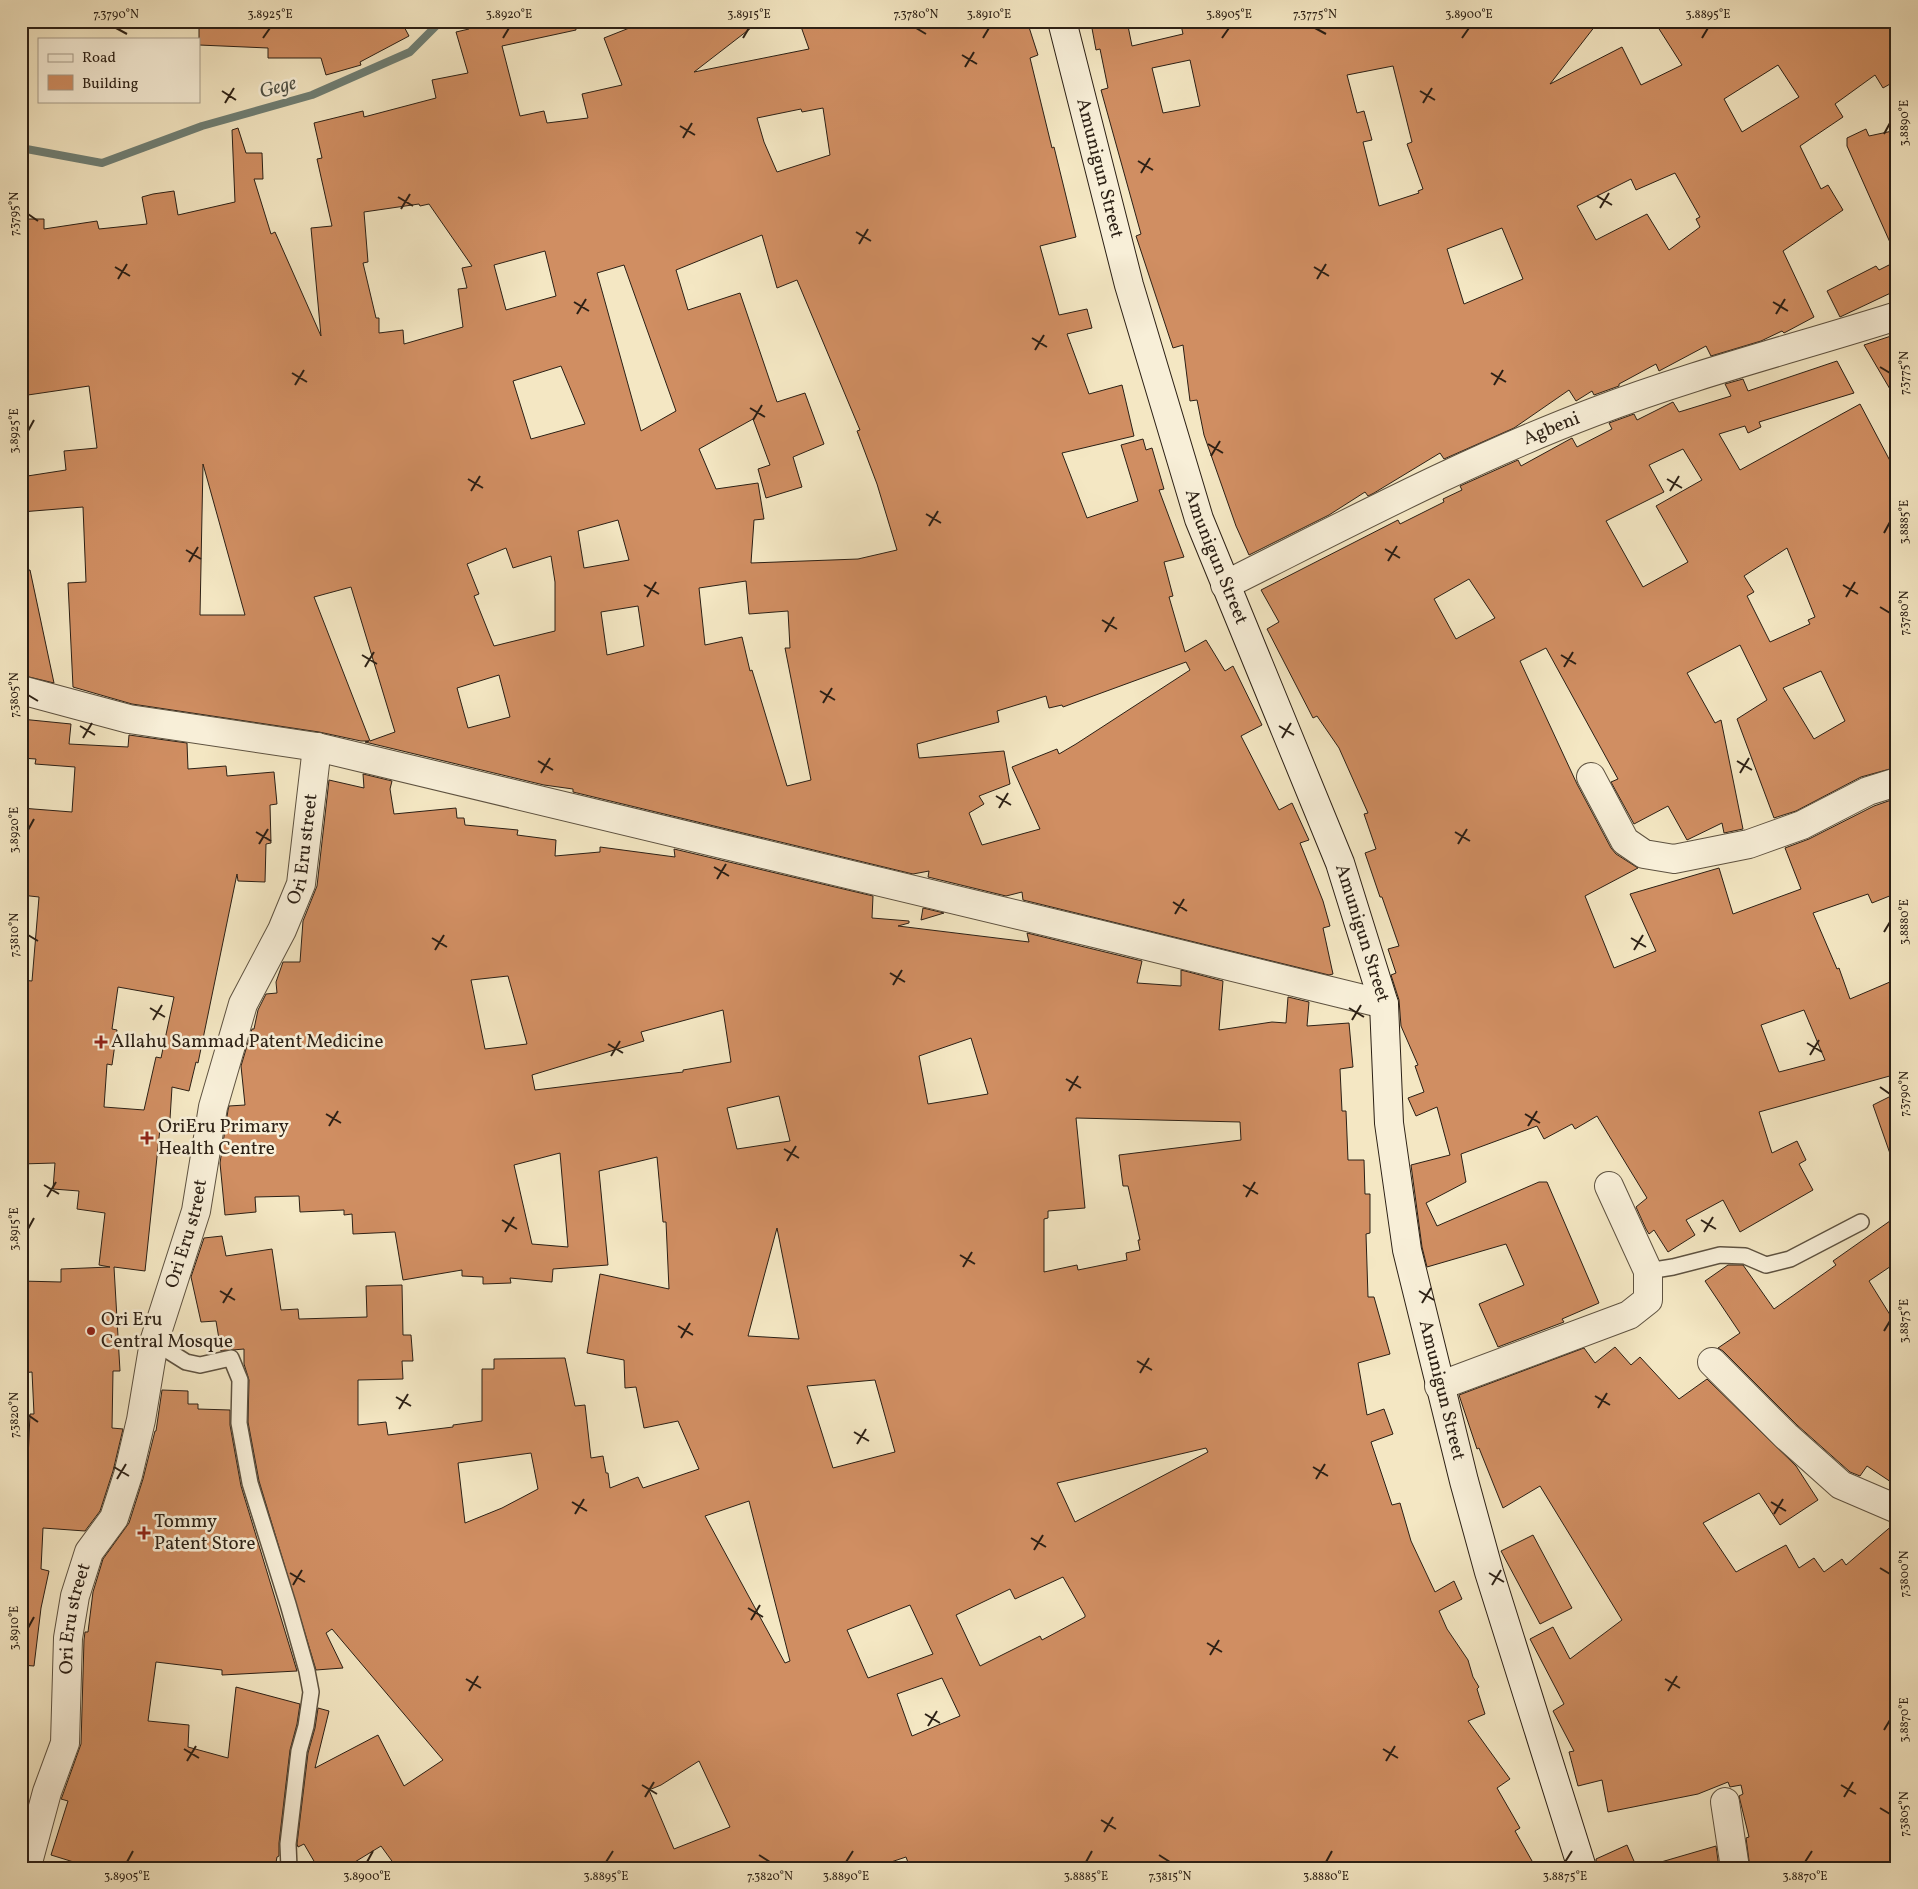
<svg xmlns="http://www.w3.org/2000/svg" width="1918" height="1889" font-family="Vollkorn,serif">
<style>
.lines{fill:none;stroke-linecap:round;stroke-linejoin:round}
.stream{stroke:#6f7f75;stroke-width:8}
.building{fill:#d08e62;stroke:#2c2015;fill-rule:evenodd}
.service-casing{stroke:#5e5240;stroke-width:18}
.minor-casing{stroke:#5e5240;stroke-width:30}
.tertiary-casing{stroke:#5e5240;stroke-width:30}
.secondary-casing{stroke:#2c2015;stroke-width:30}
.service{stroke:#f8efd8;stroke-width:15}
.minor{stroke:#f8efd8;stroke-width:28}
.tertiary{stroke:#f8efd8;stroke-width:28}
.secondary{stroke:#f8efd8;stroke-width:28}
.ticks{fill:none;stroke:#2c2015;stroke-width:2}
.poi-dot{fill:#8f2418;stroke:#f8efd8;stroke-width:2}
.labels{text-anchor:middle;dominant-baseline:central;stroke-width:5;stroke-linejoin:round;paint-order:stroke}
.street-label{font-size:19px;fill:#2c2015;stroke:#f8efd8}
.poi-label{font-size:19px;fill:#2c2015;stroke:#f8efd8;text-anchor:start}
.water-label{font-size:20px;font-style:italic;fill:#4e5045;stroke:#f8efd8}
.neatline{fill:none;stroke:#2c2015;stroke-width:2}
.ticks-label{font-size:12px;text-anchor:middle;fill:#2c2015}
</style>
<rect width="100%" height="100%" fill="#f4e7c3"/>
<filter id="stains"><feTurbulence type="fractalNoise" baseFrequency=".004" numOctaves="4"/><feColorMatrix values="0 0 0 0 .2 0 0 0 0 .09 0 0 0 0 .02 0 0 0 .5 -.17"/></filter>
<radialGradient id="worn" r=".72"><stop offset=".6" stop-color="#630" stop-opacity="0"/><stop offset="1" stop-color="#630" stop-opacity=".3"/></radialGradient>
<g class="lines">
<!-- stream -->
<polyline class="stream" points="21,148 102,163 202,126 312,95 410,52 441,21"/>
</g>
<!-- building -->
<g class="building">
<polygon points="199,21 401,21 409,36 360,62 361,65 326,75 321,58 268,58 268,48 199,45"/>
<path d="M 466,21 L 575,21 L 576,30 L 502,46 L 520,116 L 544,111 L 547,123 L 588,118 L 582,94 L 622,85 L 604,38 L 647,21 L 760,21 L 694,72 L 809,49 L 799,21 L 1027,21 L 1038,55 L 1030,58 L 1052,148 L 1054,147 L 1076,237 L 1040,246 L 1059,315 L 1087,309 L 1092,328 L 1067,334 L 1089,394 L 1122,385 L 1134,436 L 1062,453 L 1087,518 L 1138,501 L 1121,445 L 1143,439 L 1146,450 L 1152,448 L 1164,489 L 1159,490 L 1184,557 L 1164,562 L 1173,596 L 1169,597 L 1185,652 L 1206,640 L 1225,671 L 1233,666 L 1262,725 L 1241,736 L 1279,810 L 1292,803 L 1309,840 L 1300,843 L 1323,901 L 1330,926 L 1323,928 L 1333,974 L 1329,975 L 1023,900 L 1022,892 L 1006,896 L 928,877 L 929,871 L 913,874 L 573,792 L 573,789 L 544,785 L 365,742 L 369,741 L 361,741 L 319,732 L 132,704 L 73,687 L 68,583 L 86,582 L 83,507 L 21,512 L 21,477 L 66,470 L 64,451 L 97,448 L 89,386 L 21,396 L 21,219 L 44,219 L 44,229 L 97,221 L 99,229 L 147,224 L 142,197 L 153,194 L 174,191 L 178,215 L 235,202 L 232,130 L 238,128 L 246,153 L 262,153 L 263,179 L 254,179 L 271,234 L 275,232 L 321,336 L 311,228 L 332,226 L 317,159 L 322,158 L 314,123 L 363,111 L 364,117 L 436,98 L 432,80 L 468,73 L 456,32 L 469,29 ZM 823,108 L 830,155 L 777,172 L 764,142 L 757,118 L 801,109 L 802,112 ZM 419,204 L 420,206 L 429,204 L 472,266 L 462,268 L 467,288 L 458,289 L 463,327 L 404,344 L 403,330 L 379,333 L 379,318 L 376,318 L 363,263 L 368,262 L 364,212 ZM 762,235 L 777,288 L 797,280 L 860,430 L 857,431 L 877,484 L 897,550 L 858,559 L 751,563 L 754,520 L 764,519 L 758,483 L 716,489 L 699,449 L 753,419 L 770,465 L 758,469 L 766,498 L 802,487 L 793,457 L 824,444 L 805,393 L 777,402 L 740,293 L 688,310 L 676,270 ZM 545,251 L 556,296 L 506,310 L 494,265 ZM 624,265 L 676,411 L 641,431 L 597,273 ZM 561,366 L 585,424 L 531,439 L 513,381 ZM 203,464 L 245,615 L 200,615 ZM 618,520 L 629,560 L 584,568 L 578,531 ZM 506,548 L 513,568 L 551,556 L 555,582 L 555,631 L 494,646 L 474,596 L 479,594 L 467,564 ZM 746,581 L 749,614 L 788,611 L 790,648 L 785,648 L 811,780 L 787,786 L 752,670 L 750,671 L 742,637 L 705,645 L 699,588 ZM 351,587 L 395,732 L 370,741 L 314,597 ZM 638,606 L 644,646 L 607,655 L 601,612 ZM 1186,662 L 1190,670 L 1076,744 L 1059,754 L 1057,749 L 1012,767 L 1040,829 L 982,845 L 969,813 L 984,804 L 979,796 L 1010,784 L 1004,751 L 919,758 L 917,744 L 999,722 L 997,711 L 1046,696 L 1049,708 L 1062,705 L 1063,707 ZM 499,675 L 510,717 L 468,728 L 457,688 Z"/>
<path d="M 1103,21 L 1127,21 L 1132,46 L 1183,34 L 1181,25 L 1210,21 L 1599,21 L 1550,84 L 1622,47 L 1641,85 L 1682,65 L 1654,21 L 1897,21 L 1897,80 L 1883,88 L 1875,75 L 1835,104 L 1843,117 L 1800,146 L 1821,189 L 1828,185 L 1843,210 L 1783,251 L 1814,317 L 1784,333 L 1782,331 L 1761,341 L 1711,356 L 1706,346 L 1659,371 L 1656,364 L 1619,384 L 1619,386 L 1594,395 L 1592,391 L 1576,401 L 1569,390 L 1514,428 L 1444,459 L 1440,453 L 1374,493 L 1368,496 L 1365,492 L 1329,515 L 1249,555 L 1236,526 L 1204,435 L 1197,400 L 1190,401 L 1183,345 L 1173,348 L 1136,236 L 1141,234 L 1101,90 L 1108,88 L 1100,49 L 1096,50 L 1091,23 ZM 1190,60 L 1200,106 L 1163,113 L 1152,68 ZM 1778,65 L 1799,97 L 1742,132 L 1724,99 ZM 1393,66 L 1412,142 L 1407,144 L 1423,189 L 1418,191 L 1419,193 L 1379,206 L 1363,142 L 1372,140 L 1364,111 L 1357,113 L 1347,75 ZM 1675,173 L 1700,217 L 1696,219 L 1700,227 L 1669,250 L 1647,214 L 1596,240 L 1577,206 L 1631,179 L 1636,190 ZM 1502,228 L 1523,279 L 1464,304 L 1447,249 Z"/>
<polygon points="1866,129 1869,136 1897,130 1897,258 1847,146 1847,138"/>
<polygon points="1897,261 1897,290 1840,317 1827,291 1876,266 1879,270"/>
<polygon points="1897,334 1897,401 1864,345"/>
<path d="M 1837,361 L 1854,393 L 1759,422 L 1761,427 L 1748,433 L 1745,426 L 1719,434 L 1740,470 L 1860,404 L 1897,474 L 1897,767 L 1861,777 L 1796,811 L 1774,818 L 1737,719 L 1767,700 L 1740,645 L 1687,673 L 1715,723 L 1721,720 L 1743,829 L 1724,833 L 1722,823 L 1687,840 L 1668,806 L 1634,824 L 1611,782 L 1618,779 L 1546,648 L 1520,661 L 1577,784 L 1611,848 L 1616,854 L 1638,868 L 1585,896 L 1614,968 L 1656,951 L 1630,894 L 1719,868 L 1733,914 L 1801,889 L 1785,848 L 1809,839 L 1874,806 L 1897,798 L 1897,893 L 1872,903 L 1868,894 L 1813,913 L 1837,969 L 1839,968 L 1850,999 L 1897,979 L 1897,1074 L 1759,1112 L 1772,1153 L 1797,1141 L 1806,1160 L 1799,1164 L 1813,1190 L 1740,1232 L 1723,1200 L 1686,1220 L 1695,1235 L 1668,1252 L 1654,1230 L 1649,1234 L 1646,1229 L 1636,1207 L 1647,1198 L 1597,1116 L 1575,1129 L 1572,1124 L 1544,1139 L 1537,1126 L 1461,1154 L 1466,1182 L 1426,1203 L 1437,1226 L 1539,1182 L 1547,1182 L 1599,1303 L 1562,1319 L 1564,1322 L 1498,1347 L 1479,1304 L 1524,1285 L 1506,1244 L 1427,1267 L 1422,1247 L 1411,1165 L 1450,1155 L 1437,1107 L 1416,1116 L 1408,1098 L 1424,1092 L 1415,1066 L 1418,1065 L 1401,1026 L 1399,1000 L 1391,975 L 1396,973 L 1388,949 L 1399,946 L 1382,897 L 1380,897 L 1365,853 L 1376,849 L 1364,814 L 1368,813 L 1339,748 L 1317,716 L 1313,718 L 1267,629 L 1279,622 L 1261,590 L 1398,520 L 1400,524 L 1444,502 L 1443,499 L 1462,490 L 1460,486 L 1518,460 L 1521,466 L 1572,438 L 1577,447 L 1612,429 L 1609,423 L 1634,414 L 1637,420 L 1673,402 L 1679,412 L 1731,396 L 1725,384 L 1743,379 L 1748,391 ZM 1683,449 L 1702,480 L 1656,506 L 1688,562 L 1643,587 L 1606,521 L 1664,492 L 1649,465 ZM 1787,548 L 1815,617 L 1808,620 L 1810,624 L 1770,642 L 1747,596 L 1754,592 L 1744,576 ZM 1469,579 L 1495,618 L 1456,639 L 1434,599 ZM 1821,671 L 1845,721 L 1814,739 L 1783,688 ZM 1804,1010 L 1825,1060 L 1779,1072 L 1761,1025 Z"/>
<polygon points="30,570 54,683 21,675 21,571"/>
<path d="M 21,719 L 71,724 L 69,744 L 128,747 L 129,735 L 187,743 L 188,769 L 226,766 L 227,776 L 274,772 L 277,804 L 270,805 L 271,843 L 266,844 L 265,882 L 238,881 L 237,874 L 198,1063 L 196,1062 L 189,1091 L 172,1087 L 170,1119 L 161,1119 L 145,1271 L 114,1267 L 120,1371 L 113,1371 L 112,1428 L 123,1429 L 113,1471 L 100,1511 L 85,1531 L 43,1528 L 41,1569 L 49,1571 L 41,1608 L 34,1666 L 21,1665 L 21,1459 L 28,1459 L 30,1414 L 34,1414 L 32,1372 L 21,1373 L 21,1281 L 61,1282 L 61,1269 L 110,1267 L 99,1265 L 105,1213 L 77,1209 L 79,1191 L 53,1189 L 55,1163 L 21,1164 L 21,980 L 32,981 L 39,897 L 21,895 L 21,808 L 72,812 L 75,767 L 35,764 L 36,759 L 21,758 ZM 118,987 L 174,997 L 161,1058 L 156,1057 L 144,1110 L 104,1107 L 107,1064 L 112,1065 L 117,1030 L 112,1029 Z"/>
<path d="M 363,774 L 392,781 L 390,789 L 394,814 L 456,808 L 457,818 L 464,818 L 465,825 L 518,830 L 517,835 L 556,840 L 555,856 L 600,852 L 600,847 L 675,857 L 674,849 L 873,896 L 872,918 L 909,921 L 909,923 L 898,926 L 1029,942 L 1027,933 L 1142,961 L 1137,983 L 1181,986 L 1181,970 L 1223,981 L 1219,1030 L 1272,1022 L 1286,1023 L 1288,997 L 1309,1002 L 1307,1026 L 1349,1023 L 1353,1067 L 1340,1069 L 1342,1111 L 1346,1111 L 1348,1160 L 1364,1160 L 1365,1194 L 1370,1194 L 1370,1233 L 1366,1234 L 1368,1297 L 1374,1297 L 1390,1354 L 1358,1363 L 1367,1415 L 1384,1409 L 1393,1434 L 1371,1442 L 1392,1505 L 1400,1503 L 1411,1541 L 1435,1592 L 1454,1581 L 1462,1599 L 1439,1611 L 1447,1629 L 1468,1660 L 1473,1677 L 1479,1687 L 1477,1689 L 1485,1714 L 1468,1721 L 1510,1779 L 1497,1788 L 1520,1828 L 1515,1831 L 1536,1868 L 910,1868 L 906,1857 L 873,1868 L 397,1868 L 381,1846 L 345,1868 L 318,1868 L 304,1844 L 298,1847 L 297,1844 L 308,1753 L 315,1728 L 318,1708 L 329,1711 L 315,1768 L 378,1735 L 404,1786 L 443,1760 L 332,1629 L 326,1633 L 343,1668 L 316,1670 L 259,1481 L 248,1422 L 249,1380 L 244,1364 L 244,1349 L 221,1351 L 216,1321 L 201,1322 L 191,1277 L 204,1238 L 222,1236 L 226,1256 L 272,1249 L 281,1310 L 298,1309 L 299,1319 L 367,1317 L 366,1286 L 402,1285 L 403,1335 L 411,1335 L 413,1361 L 402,1361 L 403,1379 L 358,1380 L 358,1425 L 386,1422 L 388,1435 L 453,1427 L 453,1425 L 482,1421 L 482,1369 L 494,1369 L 494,1359 L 565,1358 L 575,1406 L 585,1405 L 591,1458 L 603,1456 L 606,1473 L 608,1473 L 610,1488 L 638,1477 L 643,1488 L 699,1469 L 678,1421 L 644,1428 L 636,1387 L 625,1388 L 624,1360 L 587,1353 L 600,1274 L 669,1289 L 666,1222 L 663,1222 L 657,1157 L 599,1171 L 608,1265 L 553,1269 L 552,1282 L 510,1278 L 511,1283 L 483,1284 L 483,1277 L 462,1276 L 462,1270 L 403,1280 L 395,1232 L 353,1234 L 352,1214 L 344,1215 L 344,1210 L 300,1212 L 299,1196 L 255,1197 L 256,1212 L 225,1215 L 220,1163 L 228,1110 L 229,1106 L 245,1105 L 241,1066 L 252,1029 L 254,1029 L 258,1010 L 266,994 L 277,993 L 276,982 L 283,962 L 300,962 L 303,921 L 317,886 L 329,780 L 364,788 ZM 508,976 L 527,1044 L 485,1049 L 471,980 ZM 723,1010 L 731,1062 L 683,1070 L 683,1072 L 535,1090 L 532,1075 L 644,1041 L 641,1032 ZM 971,1038 L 988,1094 L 928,1104 L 919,1056 ZM 779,1096 L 790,1141 L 737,1149 L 727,1108 ZM 1076,1118 L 1240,1122 L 1241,1140 L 1119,1155 L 1123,1186 L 1128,1186 L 1140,1240 L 1138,1240 L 1140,1250 L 1126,1253 L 1127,1260 L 1078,1270 L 1077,1265 L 1044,1272 L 1044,1219 L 1048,1218 L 1048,1211 L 1085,1208 ZM 560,1153 L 568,1247 L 532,1244 L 514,1165 ZM 777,1228 L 799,1339 L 748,1336 ZM 875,1380 L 895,1452 L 833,1468 L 807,1386 ZM 1206,1448 L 1208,1452 L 1075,1522 L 1057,1483 ZM 531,1453 L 538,1489 L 502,1508 L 465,1523 L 458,1463 ZM 749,1501 L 790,1661 L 785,1663 L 705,1516 ZM 1063,1577 L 1085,1615 L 1085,1617 L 1042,1640 L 1040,1636 L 980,1666 L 956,1615 L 1010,1589 L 1015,1599 ZM 910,1605 L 933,1654 L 868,1678 L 847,1630 ZM 942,1678 L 960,1716 L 912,1736 L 897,1694 ZM 699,1761 L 730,1827 L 674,1849 L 649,1790 L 661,1785 Z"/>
<polygon points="923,908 944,913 921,920"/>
<polygon points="1897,1093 1897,1164 1894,1165 1873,1105"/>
<polygon points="1897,1216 1897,1262 1869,1281 1897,1326 1897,1486 1867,1466 1860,1476 1850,1472 1797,1425 1723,1351 1718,1348 1740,1333 1705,1281 1728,1265 1743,1265 1774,1309 1836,1265 1833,1261"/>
<polygon points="1615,1347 1631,1365 1640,1357 1679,1399 1707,1379 1796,1466 1818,1500 1780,1525 1759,1493 1703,1523 1736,1572 1786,1545 1799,1568 1814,1558 1824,1572 1842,1559 1846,1565 1894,1524 1897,1524 1897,1868 1750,1868 1746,1838 1749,1837 1739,1796 1743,1794 1741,1785 1730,1787 1728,1782 1698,1794 1608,1812 1602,1780 1578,1786 1569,1752 1574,1751 1553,1711 1564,1704 1530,1639 1553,1627 1570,1659 1622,1620 1540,1486 1503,1508 1479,1448 1477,1449 1459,1395 1584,1348 1595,1363"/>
<polygon points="162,1390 188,1391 188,1404 198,1404 198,1409 230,1410 230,1425 241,1486 297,1671 222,1675 222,1670 156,1662 148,1721 189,1725 188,1747 228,1758 236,1687 300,1704 297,1724 290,1750 279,1843 279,1856 277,1857 275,1868 93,1868 51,1855 68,1801 61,1799 62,1797 81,1744 84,1640 85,1632 88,1632 93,1592 103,1559 129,1523 143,1479 155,1431 156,1431"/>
<polygon points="1533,1535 1572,1608 1540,1624 1501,1551"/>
<polygon points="1627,1845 1637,1868 1597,1868 1596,1859"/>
<polygon points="1716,1846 1719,1868 1661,1868 1661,1862"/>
</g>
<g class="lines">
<!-- service casing -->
<g class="service-casing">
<g id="service">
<polyline points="1648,1271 1673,1267 1720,1255 1745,1256 1766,1265 1790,1259 1861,1222"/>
<polyline points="154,1342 186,1362 200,1365 231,1358 240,1380 239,1423 250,1483 288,1604 307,1671 311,1692 306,1726 299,1751 288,1844 289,1868"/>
</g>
</g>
<!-- minor casing -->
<g class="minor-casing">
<g id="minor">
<polyline points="21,690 129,719 317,747 1098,934 1384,1004"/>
<polyline points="1591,777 1625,841 1644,854 1674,859 1749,844 1802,825 1868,791 1897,782"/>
<polyline points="1712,1362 1786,1436 1841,1485 1897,1509"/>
<polyline points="1439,1386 1629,1315 1648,1300 1648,1271 1609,1186"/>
<polyline points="1725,1802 1735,1868"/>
<path id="s1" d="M 27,1866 L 47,1792 L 65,1743 L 68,1638 L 75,1596 L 89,1552 L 114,1518 L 128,1475 L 141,1420 L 154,1342 L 196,1211 L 213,1107 L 243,1004 L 282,930 L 301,884 L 317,747"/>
</g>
</g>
<!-- tertiary casing -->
<g class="tertiary-casing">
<g id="tertiary">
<path id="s2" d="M 1225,585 C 1347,524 1467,460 1594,412 C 1693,374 1796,348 1897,316"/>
<polyline points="21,1863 31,1868"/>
</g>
</g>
<!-- secondary casing -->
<g class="secondary-casing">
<g id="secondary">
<path id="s3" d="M 1062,21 L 1129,285 L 1199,519 L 1340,863 L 1384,1004 L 1389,1123 L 1407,1250 L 1464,1481 L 1489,1572 L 1582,1868"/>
</g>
</g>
<!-- service -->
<use href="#service" class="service"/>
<!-- minor -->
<use href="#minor" class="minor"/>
<!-- tertiary -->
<use href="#tertiary" class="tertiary"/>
<!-- secondary -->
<use href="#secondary" class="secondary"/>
</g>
<!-- ticks -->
<path class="ticks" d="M 116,28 L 127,34M 916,28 L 926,34M 1315,28 L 1326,34M 263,38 L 270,28M 503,38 L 509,28M 743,38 L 749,28M 983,38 L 989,28M 1222,38 L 1229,28M 1462,38 L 1469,28M 1702,38 L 1708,28M 962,55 L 977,64M 965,67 L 974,52M 222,91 L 236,100M 1420,91 L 1435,100M 225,103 L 234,88M 1423,103 L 1432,88M 680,126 L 695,135M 1884,134 L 1890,123M 683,138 L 692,123M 1138,161 L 1153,170M 1141,173 L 1150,158M 1597,196 L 1612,205M 398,197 L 413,206M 1600,208 L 1609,193M 401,209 L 410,194M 28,214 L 38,221M 856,232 L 871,241M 859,244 L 868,229M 115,267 L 130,276M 1314,267 L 1329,276M 118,279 L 127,264M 1317,279 L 1326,264M 574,302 L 589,311M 1773,302 L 1788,311M 577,314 L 586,299M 1776,314 L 1785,299M 1032,338 L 1047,347M 1035,350 L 1044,335M 1880,367 L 1890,373M 292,373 L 307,382M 1491,373 L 1506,382M 295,385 L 304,370M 1494,385 L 1503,370M 750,408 L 765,417M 753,420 L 762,405M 28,431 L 34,420M 1208,444 L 1223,453M 1211,456 L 1220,441M 468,479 L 483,488M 1667,479 L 1682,488M 471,491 L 480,476M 1670,491 L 1679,476M 926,514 L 941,523M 929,526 L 938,511M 1884,533 L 1890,522M 1385,549 L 1400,558M 186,550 L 201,559M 1388,561 L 1397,546M 189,562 L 198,547M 644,585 L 659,594M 1843,585 L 1858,594M 647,597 L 656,582M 1846,597 L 1855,582M 1880,607 L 1890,613M 1102,620 L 1117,629M 1105,632 L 1114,617M 362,655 L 377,664M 1561,655 L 1576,664M 365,667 L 374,652M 1564,667 L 1573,652M 820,691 L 835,700M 28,695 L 38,701M 823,703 L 832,688M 80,726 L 95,735M 1279,726 L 1294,735M 83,738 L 92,723M 1282,738 L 1291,723M 538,761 L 553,770M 1737,761 L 1752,770M 541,773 L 550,758M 1740,773 L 1749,758M 996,796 L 1011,805M 999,808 L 1008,793M 28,830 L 34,819M 256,832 L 271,841M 1455,832 L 1470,841M 259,844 L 268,829M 1458,844 L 1467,829M 714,867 L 729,876M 717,879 L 726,864M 1173,902 L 1187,911M 1175,914 L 1184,899M 1884,932 L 1890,922M 28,935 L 38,941M 432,938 L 447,947M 1631,938 L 1646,947M 435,950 L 444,935M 1634,950 L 1643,935M 890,973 L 905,982M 893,985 L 902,970M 150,1008 L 165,1017M 1349,1008 L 1364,1017M 153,1020 L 162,1005M 1352,1020 L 1361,1005M 1807,1043 L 1822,1052M 608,1044 L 623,1053M 1810,1055 L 1819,1040M 611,1056 L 620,1041M 1066,1079 L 1081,1088M 1880,1087 L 1890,1094M 1069,1091 L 1078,1076M 326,1114 L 341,1123M 1525,1114 L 1540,1123M 329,1126 L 338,1111M 1528,1126 L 1537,1111M 784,1149 L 799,1158M 787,1161 L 796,1146M 44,1185 L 59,1194M 1243,1185 L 1258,1194M 47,1197 L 56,1182M 1246,1197 L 1255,1182M 502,1220 L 517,1229M 1701,1220 L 1716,1229M 28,1229 L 34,1218M 505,1232 L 514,1217M 1704,1232 L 1713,1217M 960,1255 L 975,1264M 963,1267 L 972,1252M 220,1291 L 235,1300M 1419,1291 L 1434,1300M 223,1303 L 232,1288M 1422,1303 L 1431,1288M 678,1326 L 693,1335M 1884,1331 L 1890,1321M 681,1338 L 690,1323M 1137,1361 L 1152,1370M 1140,1373 L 1149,1358M 1595,1396 L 1610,1405M 396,1397 L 411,1406M 1598,1408 L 1607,1393M 399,1409 L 408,1394M 28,1415 L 38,1422M 854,1432 L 869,1441M 857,1444 L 866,1429M 114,1467 L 129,1476M 1313,1467 L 1328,1476M 117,1479 L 126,1464M 1316,1479 L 1325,1464M 572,1502 L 587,1511M 1771,1502 L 1786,1511M 575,1514 L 584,1499M 1774,1514 L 1783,1499M 1031,1538 L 1046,1547M 1034,1550 L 1043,1535M 1880,1568 L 1890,1574M 290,1573 L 305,1582M 1489,1573 L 1504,1582M 293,1585 L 302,1570M 1492,1585 L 1501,1570M 748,1608 L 763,1617M 751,1620 L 760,1605M 28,1628 L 34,1617M 1207,1643 L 1222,1652M 1210,1655 L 1219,1640M 466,1679 L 481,1688M 1665,1679 L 1680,1688M 469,1691 L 478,1676M 1668,1691 L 1677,1676M 925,1714 L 940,1723M 928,1726 L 937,1711M 1884,1730 L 1890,1720M 184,1749 L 199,1758M 1383,1749 L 1398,1758M 187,1761 L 196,1746M 1386,1761 L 1395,1746M 642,1785 L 657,1794M 1841,1785 L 1856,1794M 645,1797 L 654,1782M 1844,1797 L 1853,1782M 1880,1808 L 1890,1814M 1101,1820 L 1116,1829M 1104,1832 L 1113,1817M 759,1855 L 770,1862M 1159,1855 L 1170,1862M 127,1862 L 133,1851M 367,1862 L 373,1851M 606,1862 L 613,1851M 846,1862 L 853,1851M 1086,1862 L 1092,1851M 1326,1862 L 1332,1851M 1565,1862 L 1572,1851M 1805,1862 L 1812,1851"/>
<!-- markers -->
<g class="poi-dot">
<path d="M98.5 1034.5h5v5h5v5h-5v5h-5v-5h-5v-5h5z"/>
<path d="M144.5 1130.5h5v5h5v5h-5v5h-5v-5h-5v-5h5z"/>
<circle cx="91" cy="1331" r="5"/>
<path d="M141.5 1525.5h5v5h5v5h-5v5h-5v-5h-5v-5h5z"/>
</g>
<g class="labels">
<!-- street labels -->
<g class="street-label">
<text stroke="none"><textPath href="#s3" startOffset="152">Amunigun Street</textPath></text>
<text stroke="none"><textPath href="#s2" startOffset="362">Agbeni</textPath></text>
<text stroke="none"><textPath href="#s3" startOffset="558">Amunigun Street</textPath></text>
<text stroke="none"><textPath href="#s1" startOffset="1064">Ori Eru street</textPath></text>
<text stroke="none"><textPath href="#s3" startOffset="962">Amunigun Street</textPath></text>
<text stroke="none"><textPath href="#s1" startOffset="659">Ori Eru street</textPath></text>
<text stroke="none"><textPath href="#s3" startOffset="1428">Amunigun Street</textPath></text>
<text stroke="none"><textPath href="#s1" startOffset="254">Ori Eru street</textPath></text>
</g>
<!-- poi labels -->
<g class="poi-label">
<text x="111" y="1042">Allahu Sammad Patent Medicine</text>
<text x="158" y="1127">OriEru Primary<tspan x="158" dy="22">Health Centre</tspan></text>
<text x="101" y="1320">Ori Eru<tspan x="101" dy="22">Central Mosque</tspan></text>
<text x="154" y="1522">Tommy<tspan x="154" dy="22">Patent Store</tspan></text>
</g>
<!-- water labels -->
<g class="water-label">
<text transform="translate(278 88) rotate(-15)">Gege</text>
</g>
</g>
<!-- margin -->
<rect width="1918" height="1889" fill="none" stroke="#f4e7c3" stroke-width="55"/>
<!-- legend -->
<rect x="38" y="38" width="162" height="65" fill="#f8efd8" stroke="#a69c8a"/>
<rect x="48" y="54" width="25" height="8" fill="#f8efd8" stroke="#a69c8a"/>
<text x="82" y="62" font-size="15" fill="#2c2015">Road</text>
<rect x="48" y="75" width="25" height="15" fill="#d08e62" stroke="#a69c8a"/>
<text x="82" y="88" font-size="15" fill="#2c2015">Building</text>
<rect x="28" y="28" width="1862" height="1834" class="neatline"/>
<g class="ticks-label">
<text x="116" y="18">7.3790°N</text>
<text x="270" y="18">3.8925°E</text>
<text x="509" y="18">3.8920°E</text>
<text x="749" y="18">3.8915°E</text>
<text x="916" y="18">7.3780°N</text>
<text x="989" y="18">3.8910°E</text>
<text x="1229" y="18">3.8905°E</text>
<text x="1315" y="18">7.3775°N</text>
<text x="1469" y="18">3.8900°E</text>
<text x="1708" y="18">3.8895°E</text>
<text transform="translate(1904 123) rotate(-90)" y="4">3.8890°E</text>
<text transform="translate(14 214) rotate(-90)" y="4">7.3795°N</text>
<text transform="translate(1904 373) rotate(-90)" y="4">7.3775°N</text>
<text transform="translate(14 431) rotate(-90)" y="4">3.8925°E</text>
<text transform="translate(1904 522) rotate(-90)" y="4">3.8885°E</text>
<text transform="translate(1904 613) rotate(-90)" y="4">7.3780°N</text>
<text transform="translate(14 695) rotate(-90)" y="4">7.3805°N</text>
<text transform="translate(14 830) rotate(-90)" y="4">3.8920°E</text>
<text transform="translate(1904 922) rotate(-90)" y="4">3.8880°E</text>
<text transform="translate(14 935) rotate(-90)" y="4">7.3810°N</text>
<text transform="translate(1904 1094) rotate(-90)" y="4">7.3790°N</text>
<text transform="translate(14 1229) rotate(-90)" y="4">3.8915°E</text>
<text transform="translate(1904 1321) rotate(-90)" y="4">3.8875°E</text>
<text transform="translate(14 1415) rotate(-90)" y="4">7.3820°N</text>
<text transform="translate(1904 1574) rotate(-90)" y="4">7.3800°N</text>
<text transform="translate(14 1628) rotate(-90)" y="4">3.8910°E</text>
<text transform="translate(1904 1720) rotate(-90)" y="4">3.8870°E</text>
<text transform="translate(1904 1814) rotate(-90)" y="4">7.3805°N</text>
<text x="127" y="1880">3.8905°E</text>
<text x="367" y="1880">3.8900°E</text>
<text x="606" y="1880">3.8895°E</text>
<text x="770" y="1880">7.3820°N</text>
<text x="846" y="1880">3.8890°E</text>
<text x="1086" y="1880">3.8885°E</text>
<text x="1170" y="1880">7.3815°N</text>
<text x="1326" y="1880">3.8880°E</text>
<text x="1565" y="1880">3.8875°E</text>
<text x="1805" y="1880">3.8870°E</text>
</g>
<rect width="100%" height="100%" filter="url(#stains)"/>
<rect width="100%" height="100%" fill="url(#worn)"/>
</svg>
